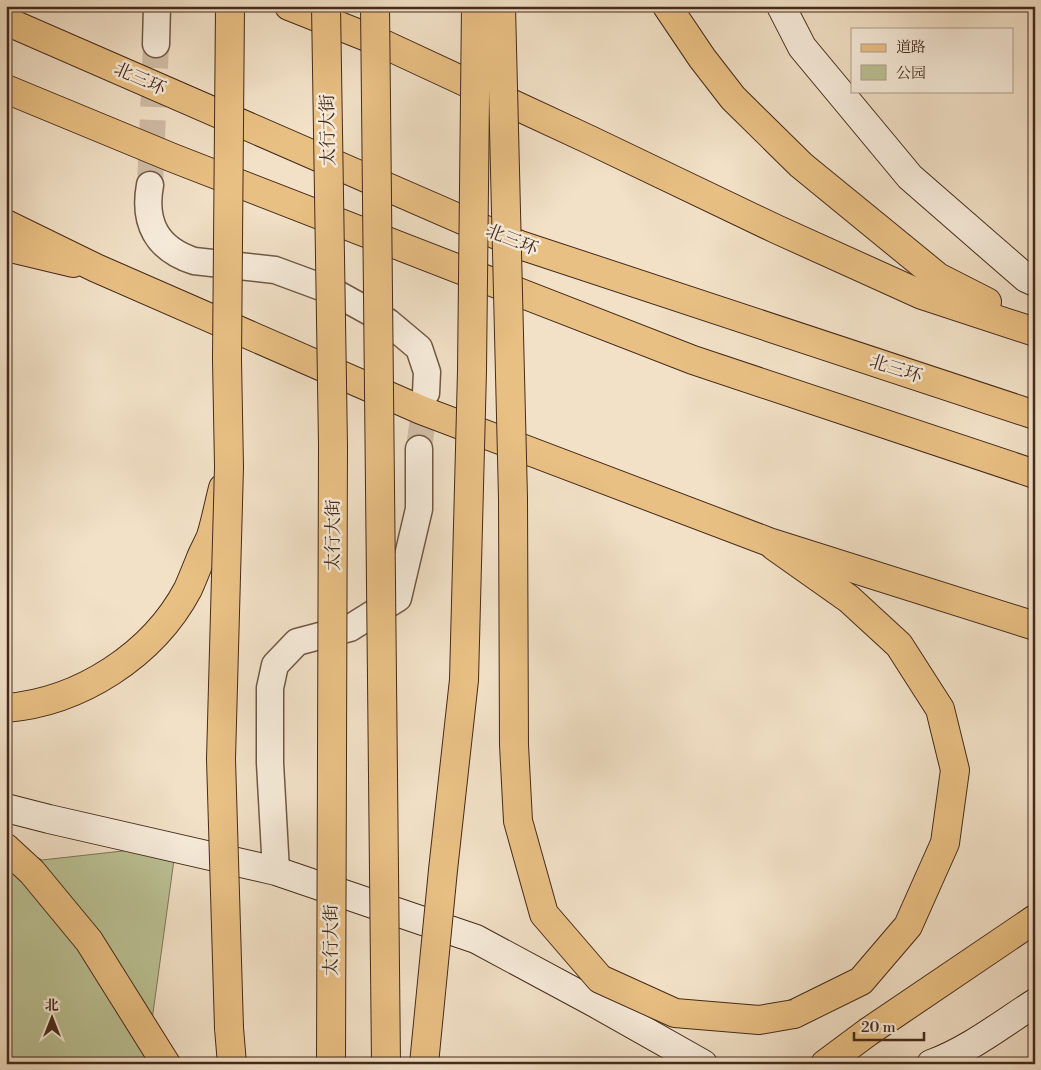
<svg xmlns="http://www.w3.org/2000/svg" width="1041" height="1070" font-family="'Libre Bodoni','Noto Serif SC',serif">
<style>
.green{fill:#bbc295;stroke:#807658}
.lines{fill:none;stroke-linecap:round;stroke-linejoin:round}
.street-tunnel{stroke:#d0bca5;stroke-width:26;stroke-dasharray:26 13;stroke-linecap:butt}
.street-casing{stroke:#715846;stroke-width:29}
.secondary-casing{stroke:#462a1b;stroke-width:30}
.primary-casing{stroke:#462a1b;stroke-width:30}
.highway-casing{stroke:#462a1b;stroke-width:30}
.street{stroke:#f7ecdb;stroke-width:26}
.secondary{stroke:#f7ecdb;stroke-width:28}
.primary{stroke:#e9c084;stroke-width:28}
.highway{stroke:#e9c084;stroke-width:28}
.primary-bridge-casing{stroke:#462a1b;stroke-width:30;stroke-linecap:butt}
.primary-bridge{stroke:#e9c084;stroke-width:28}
.labels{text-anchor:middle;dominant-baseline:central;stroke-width:5;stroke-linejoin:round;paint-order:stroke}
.street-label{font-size:18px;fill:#462a1b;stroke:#f7ecdb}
</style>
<rect width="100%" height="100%" fill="#f2e1c7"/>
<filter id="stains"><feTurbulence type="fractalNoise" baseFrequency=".004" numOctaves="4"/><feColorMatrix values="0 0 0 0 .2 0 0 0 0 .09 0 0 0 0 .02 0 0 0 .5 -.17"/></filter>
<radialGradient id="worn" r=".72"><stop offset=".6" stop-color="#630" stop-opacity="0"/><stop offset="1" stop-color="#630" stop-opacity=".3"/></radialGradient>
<!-- green -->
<polygon class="green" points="6,840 42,860 176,845 146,1064 6,1064"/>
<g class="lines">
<!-- street-tunnel -->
<g class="street-tunnel">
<polyline points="150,185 156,44"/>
<polyline points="419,449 426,393"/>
</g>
<!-- street casing -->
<g class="street-casing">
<g id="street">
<polyline points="156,44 157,6"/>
<path d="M 150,185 C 143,223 157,249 194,261 L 275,270 L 332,291 L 388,322 L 419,348 L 427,372 L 426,393"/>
<polyline points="276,871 270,763 270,688 275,665 297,642 350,628 398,598 419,509 419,449"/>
</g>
</g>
<!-- secondary casing -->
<g class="secondary-casing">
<g id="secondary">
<polyline points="781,6 802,47 910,177 1026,278 1035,282"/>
<polyline points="6,808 49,819 276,871 476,939 595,1003 703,1064"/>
<path d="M 931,1064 C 969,1050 1002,1024 1035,1003"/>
</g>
</g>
<!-- primary casing -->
<g class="primary-casing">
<g id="primary">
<polyline points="289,6 377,41 590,140 776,229 922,295 1035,332"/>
<polyline points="667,6 702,58 733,98 801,165 938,277 987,302"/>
<polyline points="6,247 73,263"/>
<polyline points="774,546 849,599 899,645 940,709 955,770 945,843 908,926 861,981 794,1014"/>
<path d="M 6,708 C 80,702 153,655 188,589 C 192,580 196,570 200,560 C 203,552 208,544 211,536 C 216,520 219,503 223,488"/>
<polyline points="6,848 32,872 89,941 166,1064"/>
<polyline points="229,1028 232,1064"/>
<polyline points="825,1064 868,1032 1035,919"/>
</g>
</g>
<!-- highway casing -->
<g class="highway-casing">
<g id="highway">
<polyline points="6,21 520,245 1035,415"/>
<polyline points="6,89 173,158 693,360 1035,474"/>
<polyline points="6,224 96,268 421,410 769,542 1035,626"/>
</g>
</g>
<!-- street -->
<use href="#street" class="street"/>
<!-- secondary -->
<use href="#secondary" class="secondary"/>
<!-- primary -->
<use href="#primary" class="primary"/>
<!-- highway -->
<use href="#highway" class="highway"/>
<!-- primary-bridge casing -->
<g class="primary-bridge-casing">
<g id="primary-bridge">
<polyline points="326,6 333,445 331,1064"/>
<polyline points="375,6 386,1064"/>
<polyline points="501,6 513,498 514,745 518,821 544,914 600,979 675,1013 759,1020 794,1014"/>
<polyline points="229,1028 221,759 229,467 227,360 230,6"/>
<polyline points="424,1064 443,870 464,680 472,371 476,6"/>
</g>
</g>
<!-- primary-bridge -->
<use href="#primary-bridge" class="primary-bridge"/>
</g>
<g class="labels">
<!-- street labels -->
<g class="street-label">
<text transform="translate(140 79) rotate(24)">北三环</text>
<text transform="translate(328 130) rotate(-91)">太行大街</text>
<text transform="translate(512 240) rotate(22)">北三环</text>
<text transform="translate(896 369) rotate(18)">北三环</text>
<text transform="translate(333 535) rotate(-90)">太行大街</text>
<text transform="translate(331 940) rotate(-90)">太行大街</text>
</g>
</g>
<!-- margin -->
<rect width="1041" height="1070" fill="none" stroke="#f2e1c7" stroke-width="25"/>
<rect x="8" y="8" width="1026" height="1055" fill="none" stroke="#462a1b" stroke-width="2.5"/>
<rect x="12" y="12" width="1016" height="1045" fill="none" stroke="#462a1b"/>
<!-- legend -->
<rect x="851" y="28" width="162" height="65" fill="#f7ecdb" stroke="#b09e8e"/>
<rect x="861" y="44" width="25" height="8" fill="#e9c084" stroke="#b09e8e"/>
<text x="896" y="52" font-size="15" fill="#462a1b">道路</text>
<rect x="861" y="65" width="25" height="15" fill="#bbc295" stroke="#b09e8e"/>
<text x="896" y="78" font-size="15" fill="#462a1b">公园</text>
<!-- north arrow -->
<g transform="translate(52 1018)" stroke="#f7ecdb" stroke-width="4" paint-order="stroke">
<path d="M0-4L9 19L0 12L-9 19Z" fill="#462a1b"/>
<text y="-8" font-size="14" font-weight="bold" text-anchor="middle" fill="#462a1b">北</text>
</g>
<!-- scale -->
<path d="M854 1032v8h70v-8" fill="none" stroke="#462a1b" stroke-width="2.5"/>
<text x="861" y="1032" font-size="15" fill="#462a1b" stroke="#f7ecdb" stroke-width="4" paint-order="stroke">20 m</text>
<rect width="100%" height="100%" filter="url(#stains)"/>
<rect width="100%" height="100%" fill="url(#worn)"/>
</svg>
